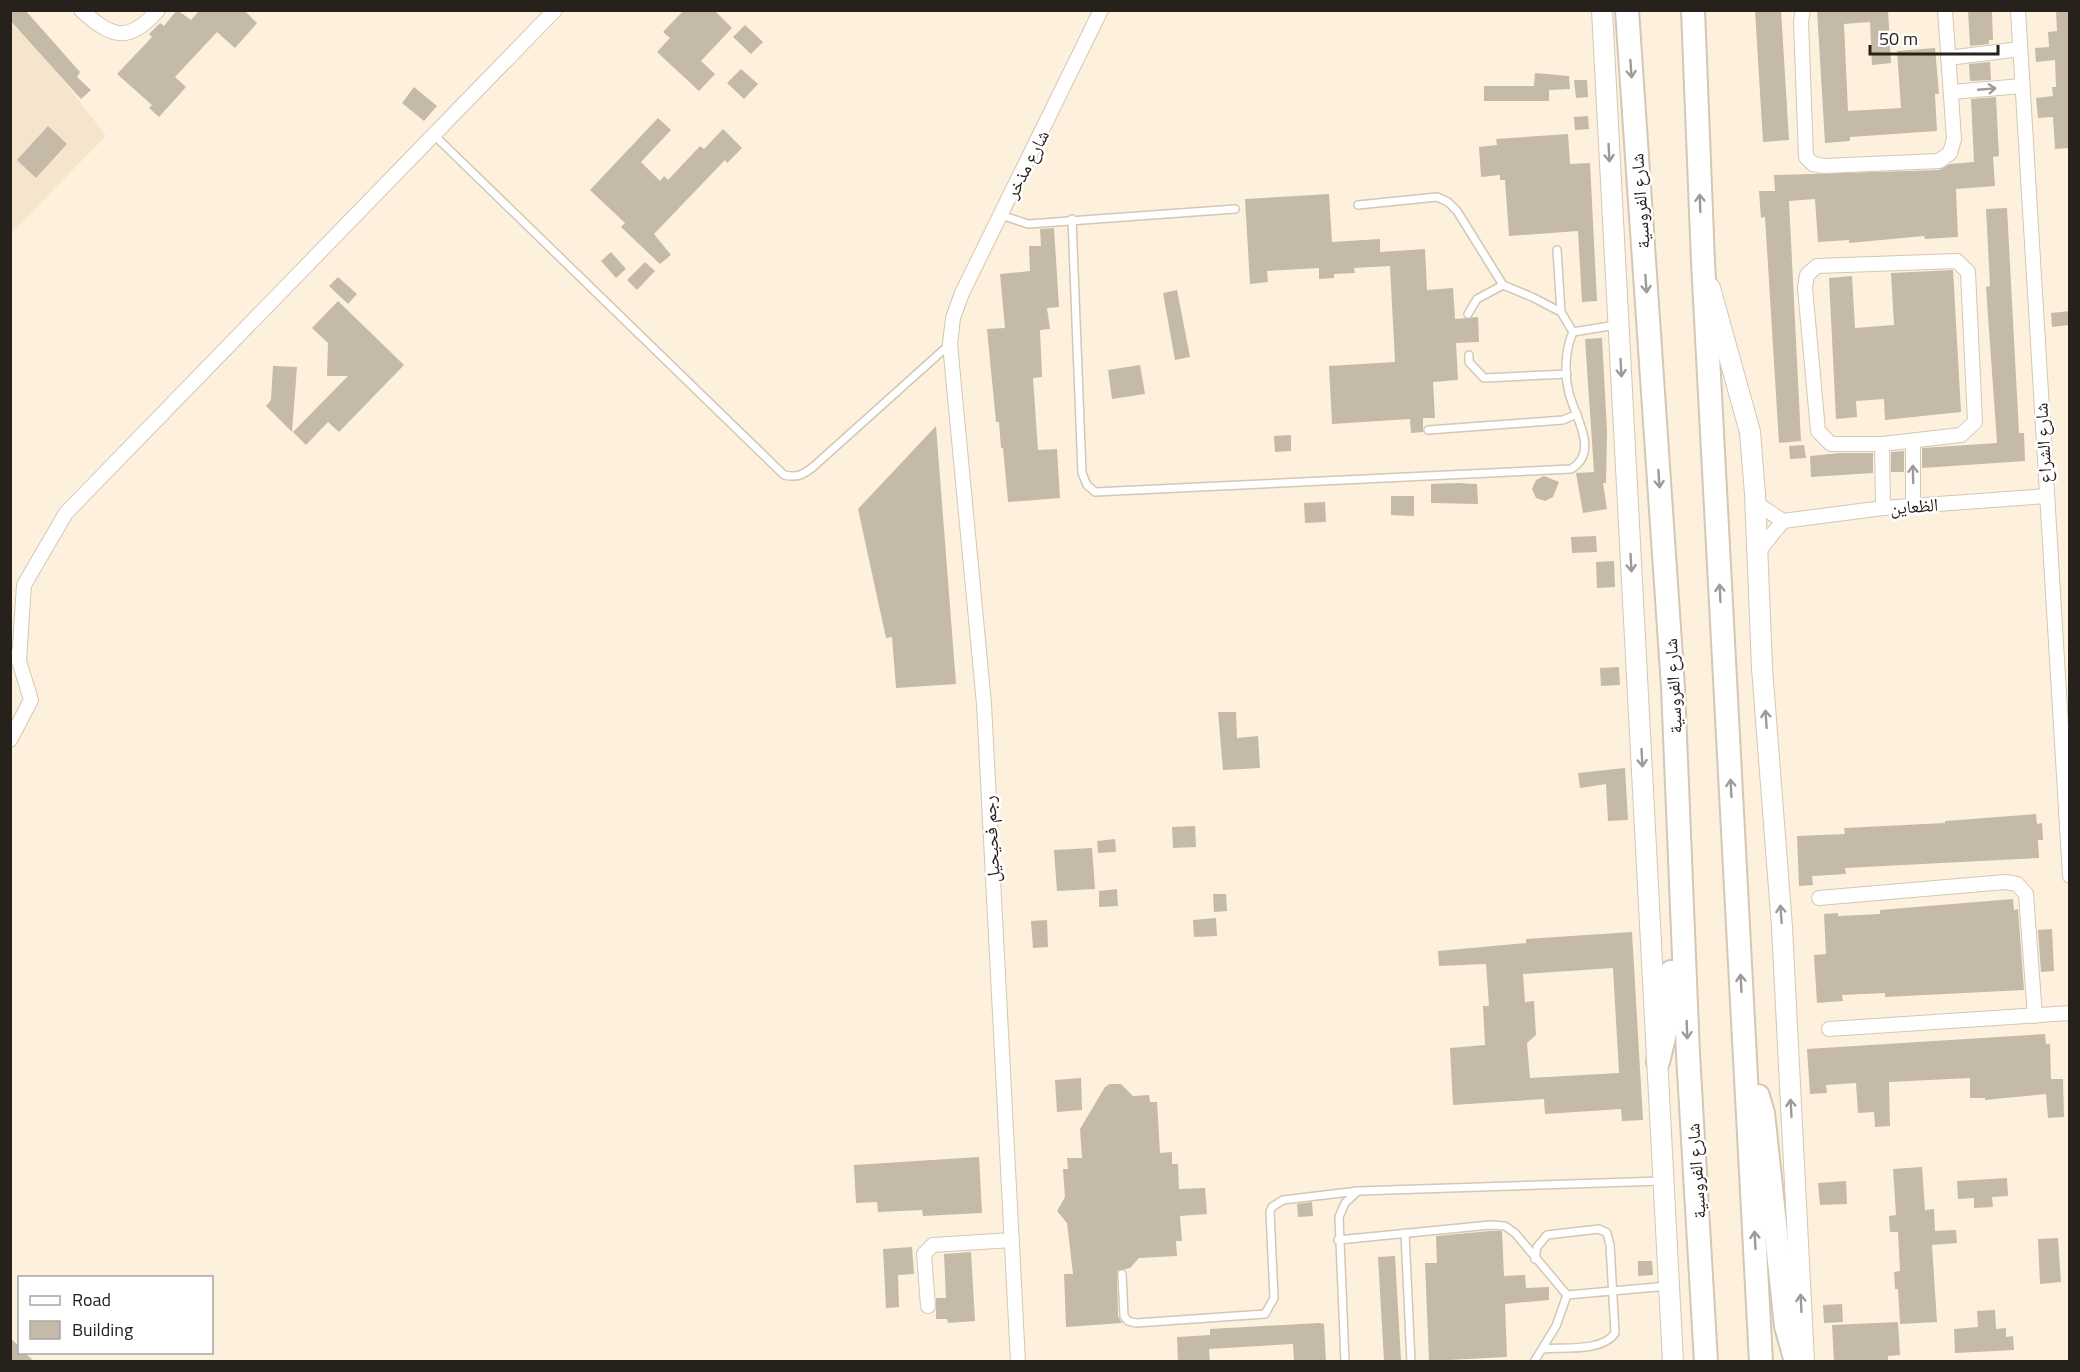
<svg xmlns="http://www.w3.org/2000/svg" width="2080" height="1372" font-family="'Titillium Web','Noto Naskh Arabic',sans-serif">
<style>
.built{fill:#f5e5cc}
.building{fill:#c5b9a8;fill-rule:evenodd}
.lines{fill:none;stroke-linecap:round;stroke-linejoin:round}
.service-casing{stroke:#d3c7b5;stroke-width:10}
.minor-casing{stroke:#d3c7b5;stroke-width:16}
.secondary-casing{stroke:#d3c7b5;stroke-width:22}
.trunk-casing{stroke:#d3c7b5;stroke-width:26}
.service{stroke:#fff;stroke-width:7}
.minor{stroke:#fff;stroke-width:14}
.secondary{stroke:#fff;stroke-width:20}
.trunk{stroke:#fff;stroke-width:22}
.oneway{stroke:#9d9b98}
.labels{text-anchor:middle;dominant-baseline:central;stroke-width:5;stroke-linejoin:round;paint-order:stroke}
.street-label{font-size:18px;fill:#26211b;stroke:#fff}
</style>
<rect width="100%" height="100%" fill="#fdf1de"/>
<!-- built -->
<polygon class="built" points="10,11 106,136 11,233 10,233"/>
<!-- building -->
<g class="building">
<polygon points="10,10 25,10 80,72 77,77 91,90 81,99 10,20"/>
<polygon points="177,10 191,20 200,10 244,10 257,23 235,48 217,32 175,77 186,87 159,117 149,108 152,105 117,74 152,37 149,34 160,23 164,26"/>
<polygon points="684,10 714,10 732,28 701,61 715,74 699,91 657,52 670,38 663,32"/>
<polygon points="1755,10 1781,10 1789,140 1763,142"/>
<polygon points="1817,10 1888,10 1891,63 1872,65 1870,22 1844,24 1848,111 1901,108 1897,51 1935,48 1939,94 1935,94 1937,131 1850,137 1850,141 1825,143"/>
<polygon points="1968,10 1992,10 1993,40 1989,40 1989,44 1970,46"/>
<polygon points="2056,10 2070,10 2070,148 2055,149 2053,117 2038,118 2036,98 2053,96 2052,87 2056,87 2055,60 2036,62 2035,48 2049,47 2048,32 2057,31"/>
<polygon points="745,25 763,42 751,54 733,37"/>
<polygon points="1990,62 1991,80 1970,81 1969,64"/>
<polygon points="741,69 758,84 744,99 727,83"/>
<polygon points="1535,73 1569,76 1570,89 1549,90 1549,101 1484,101 1484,86 1534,86"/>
<polygon points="1574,80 1587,80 1588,97 1576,98"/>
<polygon points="414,87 437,106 424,121 402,103"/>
<polygon points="1996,97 1999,156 1993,157 1995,186 1956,189 1958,237 1925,239 1924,236 1849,243 1849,240 1818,242 1815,199 1789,201 1801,441 1779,443 1765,217 1761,218 1759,191 1775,191 1774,175 1939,170 1950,164 1974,162 1971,99"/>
<polygon points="1588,116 1589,129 1575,130 1574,117"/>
<polygon points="658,118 671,130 641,162 660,181 664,176 668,180 700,146 704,149 723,129 742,148 727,163 725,160 654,234 671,255 660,264 621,227 625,223 590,190"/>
<polygon points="48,126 67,144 36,178 17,160"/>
<polygon points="1568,134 1570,164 1590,163 1597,301 1582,302 1578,231 1509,236 1505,180 1500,180 1500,175 1481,177 1479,147 1497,145 1496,139"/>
<polygon points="1329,194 1332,242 1380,239 1380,252 1425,249 1427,290 1453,288 1455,319 1478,317 1479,342 1456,343 1458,380 1433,382 1435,418 1423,418 1423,432 1411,433 1410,419 1332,424 1329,366 1395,362 1390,266 1354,268 1355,273 1334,274 1334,278 1319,279 1319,268 1267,271 1268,282 1250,284 1245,199"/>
<polygon points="2007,208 2019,433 2024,433 2025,461 1922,468 1922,448 1997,443 1986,287 1990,286 1986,209"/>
<polygon points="1054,228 1059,307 1047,308 1050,329 1040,330 1042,377 1033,378 1038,450 1057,449 1060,498 1008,502 1003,448 1001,448 999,422 996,422 987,329 1005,328 1000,274 1030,271 1029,246 1041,246 1040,229"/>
<polygon points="611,252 626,269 616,278 601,261"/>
<polygon points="645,262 655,271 637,290 627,280"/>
<polygon points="1953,270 1961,412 1885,420 1884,399 1856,401 1857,417 1836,419 1829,278 1852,276 1855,328 1894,325 1891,273"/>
<polygon points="338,277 357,294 348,304 329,286"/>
<polygon points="1177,290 1190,357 1175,360 1163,293"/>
<polygon points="338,301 404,365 339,432 328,422 306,445 293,432 348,376 327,376 328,343 312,328"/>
<polygon points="2070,311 2070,325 2052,327 2051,313"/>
<polygon points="1602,338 1607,431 1606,483 1603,483 1607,509 1583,513 1576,473 1594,472 1585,339"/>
<polygon points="1140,365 1145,394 1112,399 1108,370"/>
<polygon points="273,366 297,367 292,432 266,406 271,400"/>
<polygon points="936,426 956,684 896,688 892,637 886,638 858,509"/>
<polygon points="1291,435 1291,451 1275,452 1274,436"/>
<polygon points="1804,445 1806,458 1790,459 1789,446"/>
<polygon points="1904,451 1904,472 1891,472 1891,452"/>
<polygon points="1840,453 1873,453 1873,473 1811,477 1810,456"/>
<polygon points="1544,476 1559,482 1553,497 1545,501 1536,498 1532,489 1536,480"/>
<polygon points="1458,483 1477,484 1478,504 1431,503 1431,484"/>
<polygon points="1391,496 1414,496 1414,516 1391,515"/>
<polygon points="1325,502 1326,522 1305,523 1304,503"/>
<polygon points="1596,536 1597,552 1572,553 1571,537"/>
<polygon points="1614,561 1615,587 1597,588 1596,562"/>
<polygon points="1619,667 1620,685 1601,686 1600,668"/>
<polygon points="1218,712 1236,712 1237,738 1258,736 1260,768 1223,770"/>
<polygon points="1625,768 1628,820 1608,821 1606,784 1580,788 1578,773"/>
<polygon points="2036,814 2037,824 2042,823 2043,840 2038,840 2039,858 1845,868 1846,874 1812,876 1813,885 1799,886 1797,836 1845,834 1844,828 1945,823 1945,821"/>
<polygon points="1195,826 1196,847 1173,848 1172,827"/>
<polygon points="1115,839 1116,852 1098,853 1097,841"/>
<polygon points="1092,848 1095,889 1057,891 1054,850"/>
<polygon points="1117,889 1118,906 1099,907 1099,891"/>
<polygon points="1213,894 1226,894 1227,911 1214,912"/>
<polygon points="2013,899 2014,910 2018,909 2024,990 1885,997 1885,993 1842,995 1843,1001 1817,1003 1814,955 1826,954 1824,914 1838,913 1838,916 1880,914 1880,910"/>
<polygon points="1216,918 1217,936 1194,937 1193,920"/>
<polygon points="1047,920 1048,947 1033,948 1031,921"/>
<polygon points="2052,929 2054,971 2041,972 2038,930"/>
<path d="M 1632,932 L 1643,1120 L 1622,1121 L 1621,1109 L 1545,1114 L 1544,1099 L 1453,1105 L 1450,1048 L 1485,1045 L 1483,1006 L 1489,1006 L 1486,964 L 1439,966 L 1438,951 L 1526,943 L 1526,939 ZM 1613,968 L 1619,1073 L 1530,1078 L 1527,1043 L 1536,1035 L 1534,1001 L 1525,1002 L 1523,974 Z"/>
<polygon points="2045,1034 2046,1044 2050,1044 2051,1079 2063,1079 2064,1117 2048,1118 2046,1094 1985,1100 1985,1098 1970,1098 1970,1078 1889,1082 1890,1126 1875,1127 1874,1112 1858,1113 1856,1083 1826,1085 1827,1093 1810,1094 1807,1049"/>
<polygon points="1081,1078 1082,1110 1057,1112 1055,1080"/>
<polygon points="1110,1084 1121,1084 1133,1096 1149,1095 1150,1102 1157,1102 1160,1153 1172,1152 1172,1164 1178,1164 1179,1189 1205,1188 1207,1214 1180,1216 1182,1241 1176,1241 1177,1256 1139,1258 1130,1268 1117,1271 1118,1316 1122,1323 1066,1327 1064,1274 1073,1274 1067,1223 1057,1211 1065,1197 1063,1169 1068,1169 1067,1158 1082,1158 1080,1129 1105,1087"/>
<polygon points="979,1157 982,1213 923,1216 922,1210 878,1212 877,1202 856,1203 854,1165"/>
<polygon points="1922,1167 1925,1210 1934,1209 1935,1231 1956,1230 1957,1243 1932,1245 1937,1322 1900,1324 1898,1289 1895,1289 1894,1272 1900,1271 1898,1232 1890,1232 1889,1216 1896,1215 1893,1169"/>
<polygon points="2007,1178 2008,1196 1992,1197 1993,1207 1974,1208 1974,1198 1958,1199 1957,1181"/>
<polygon points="1846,1181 1847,1204 1820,1205 1818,1183"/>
<polygon points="1312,1202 1313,1216 1298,1217 1297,1204"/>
<polygon points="1490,1231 1502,1231 1504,1276 1525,1275 1526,1288 1549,1287 1549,1300 1505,1304 1507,1357 1429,1361 1425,1263 1437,1263 1436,1236"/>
<polygon points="2058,1238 2061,1282 2040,1284 2038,1239"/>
<polygon points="912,1247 914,1274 898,1275 899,1307 886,1308 883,1249"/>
<polygon points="971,1252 975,1321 948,1323 947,1319 936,1319 936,1298 946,1298 944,1254"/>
<polygon points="1395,1256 1401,1360 1384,1361 1378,1257"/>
<polygon points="1638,1261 1652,1261 1653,1275 1638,1276"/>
<polygon points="1842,1304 1843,1322 1824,1323 1823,1305"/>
<polygon points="1995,1310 1996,1329 2006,1328 2006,1337 2013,1336 2014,1350 1955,1353 1954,1329 1978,1327 1977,1311"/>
<polygon points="1898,1322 1900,1355 1888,1356 1888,1361 1834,1362 1832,1325"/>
<polygon points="1319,1323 1324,1324 1326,1362 1294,1362 1293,1344 1209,1349 1210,1362 1178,1362 1177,1337 1210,1335 1210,1329"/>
<polygon points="10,1338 20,1347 20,1353 25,1353 35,1362 10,1362"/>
</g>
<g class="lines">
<!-- service casing -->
<g class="service-casing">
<g id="service">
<path d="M 434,135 L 784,475 C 797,478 803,475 813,467 L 950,344"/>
<polyline points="1358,205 1437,197 1448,202 1457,211 1503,285"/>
<polyline points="1001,215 1028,224 1235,209"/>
<path d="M 1072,219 L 1082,473 L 1087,485 L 1095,492 L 1571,469 C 1600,452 1575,417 1569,393 C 1564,374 1565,350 1573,332 L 1561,312 L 1557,250"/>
<polyline points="1468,314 1477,299 1503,285 1532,297 1561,312"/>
<polyline points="1573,332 1616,325"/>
<polyline points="1469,355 1469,362 1484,378 1567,374"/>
<polyline points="1428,430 1563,420 1577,414"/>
<polyline points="1405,1233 1411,1362"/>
<polyline points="1338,1240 1490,1225 1505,1226 1515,1233 1567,1295 1668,1286"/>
<path d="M 1535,1259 L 1537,1247 L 1547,1235 L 1599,1229 L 1607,1233 L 1610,1245 L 1615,1333 C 1603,1352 1563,1347 1543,1349"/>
<polyline points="1122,1274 1124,1316 1128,1321 1136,1323 1265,1314 1274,1298 1270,1212 1272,1207 1283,1200 1358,1191"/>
<polyline points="1345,1362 1339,1217 1345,1203 1358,1191 1661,1181"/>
<polyline points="1534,1362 1556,1326 1567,1295"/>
</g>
</g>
<!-- minor casing -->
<g class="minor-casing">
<g id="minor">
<path d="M 81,10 C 112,38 128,44 158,10"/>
<polyline points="1803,10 1801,21 1806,157 1813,164 1824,166 1939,161 1950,153 1954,139 1945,10"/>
<polyline points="2018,10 2070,876"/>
<polyline points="1948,58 2020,49"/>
<polyline points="1952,92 2022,86"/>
<polygon points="1957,261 1968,272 1975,422 1961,435 1882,444 1831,444 1818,431 1805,288 1807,275 1817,266"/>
<polyline points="1913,441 1913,506"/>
<polyline points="1882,444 1883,508"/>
<polyline points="1756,503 1783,521 1883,508 2047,496"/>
<polyline points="1758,552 1783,521"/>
<polyline points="19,661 24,585 66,513 555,10"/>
<polyline points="10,740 31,700 19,661 14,656"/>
<polyline points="1819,898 2005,882 2017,884 2026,894 2035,1016"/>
<polyline points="1829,1029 2070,1013"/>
<polyline points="928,1306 924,1254 933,1245 1012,1240"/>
<polyline points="1018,1362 984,704 950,344 953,318 962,293 1101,10"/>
</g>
</g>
<!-- secondary casing -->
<g class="secondary-casing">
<g id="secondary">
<polyline points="1602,10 1673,1362"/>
<polyline points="1710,288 1750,432 1755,494 1762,668 1782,927 1804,1362"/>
</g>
</g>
<!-- trunk casing -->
<g class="trunk-casing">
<g id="trunk">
<polyline points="1627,10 1673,687 1688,1054 1706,1362"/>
<polyline points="1693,10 1703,262 1761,1362"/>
<polyline points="1658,1062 1670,1013 1671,972"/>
<polyline points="1758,1096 1763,1113 1786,1326 1796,1362"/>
</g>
</g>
<!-- service -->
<use href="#service" class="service"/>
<!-- minor -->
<use href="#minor" class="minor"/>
<!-- secondary -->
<use href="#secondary" class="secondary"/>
<!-- trunk -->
<use href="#trunk" class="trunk"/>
</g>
<!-- one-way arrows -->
<defs><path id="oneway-shaft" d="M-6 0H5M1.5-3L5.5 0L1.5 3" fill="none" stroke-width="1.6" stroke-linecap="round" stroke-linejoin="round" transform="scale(1.5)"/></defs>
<g class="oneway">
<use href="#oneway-shaft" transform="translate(1631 69) rotate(86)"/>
<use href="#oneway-shaft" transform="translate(1987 89) rotate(-5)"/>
<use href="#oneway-shaft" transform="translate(1609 153) rotate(87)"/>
<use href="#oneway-shaft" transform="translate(1700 203) rotate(-92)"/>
<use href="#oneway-shaft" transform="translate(1646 284) rotate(86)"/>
<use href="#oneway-shaft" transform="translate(1621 368) rotate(87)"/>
<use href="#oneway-shaft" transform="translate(1913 474) rotate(-91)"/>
<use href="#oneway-shaft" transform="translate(1659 479) rotate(86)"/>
<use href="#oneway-shaft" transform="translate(1631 563) rotate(87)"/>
<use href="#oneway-shaft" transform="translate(1720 593) rotate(-93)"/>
<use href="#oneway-shaft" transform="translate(1766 719) rotate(-94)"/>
<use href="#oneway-shaft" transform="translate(1642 758) rotate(87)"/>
<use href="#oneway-shaft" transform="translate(1731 788) rotate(-93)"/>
<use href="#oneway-shaft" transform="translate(1781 914) rotate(-94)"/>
<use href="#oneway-shaft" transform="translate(1741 983) rotate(-93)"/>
<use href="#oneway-shaft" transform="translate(1687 1030) rotate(88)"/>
<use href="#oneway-shaft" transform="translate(1791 1108) rotate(-93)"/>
<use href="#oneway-shaft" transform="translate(1755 1240) rotate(-93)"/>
<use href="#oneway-shaft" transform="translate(1801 1303) rotate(-93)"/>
</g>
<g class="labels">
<!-- street labels -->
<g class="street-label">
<text transform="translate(1027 164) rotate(-63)">شارع مذخر</text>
<text transform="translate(1640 201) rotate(-94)">شارع الفروسية</text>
<text transform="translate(2043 443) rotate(-93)">شارع الشراع</text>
<text transform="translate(1914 506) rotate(-4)">الظعاين</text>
<text transform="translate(1673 686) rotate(-93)">شارع الفروسية</text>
<text transform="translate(991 839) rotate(-93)">رجم فحيحيل</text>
<text transform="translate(1696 1171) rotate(-94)">شارع الفروسية</text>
</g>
</g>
<!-- border -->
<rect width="2080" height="1372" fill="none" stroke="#26211b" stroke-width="24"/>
<!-- legend -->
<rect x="18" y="1276" width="195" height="78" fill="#ffffff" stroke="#a8a6a4" stroke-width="1.5"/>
<rect x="30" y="1296" width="30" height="9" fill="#ffffff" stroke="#a8a6a4" stroke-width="1.5"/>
<text x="72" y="1306" font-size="18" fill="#26211b">Road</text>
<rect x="30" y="1321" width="30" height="18" fill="#c5b9a8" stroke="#a8a6a4" stroke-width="1.5"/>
<text x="72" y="1336" font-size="18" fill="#26211b">Building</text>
<!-- scale -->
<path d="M1870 45v9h128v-9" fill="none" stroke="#26211b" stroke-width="3"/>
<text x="1879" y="45" font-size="18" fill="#26211b" stroke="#ffffff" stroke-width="4.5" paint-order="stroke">50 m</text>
</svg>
